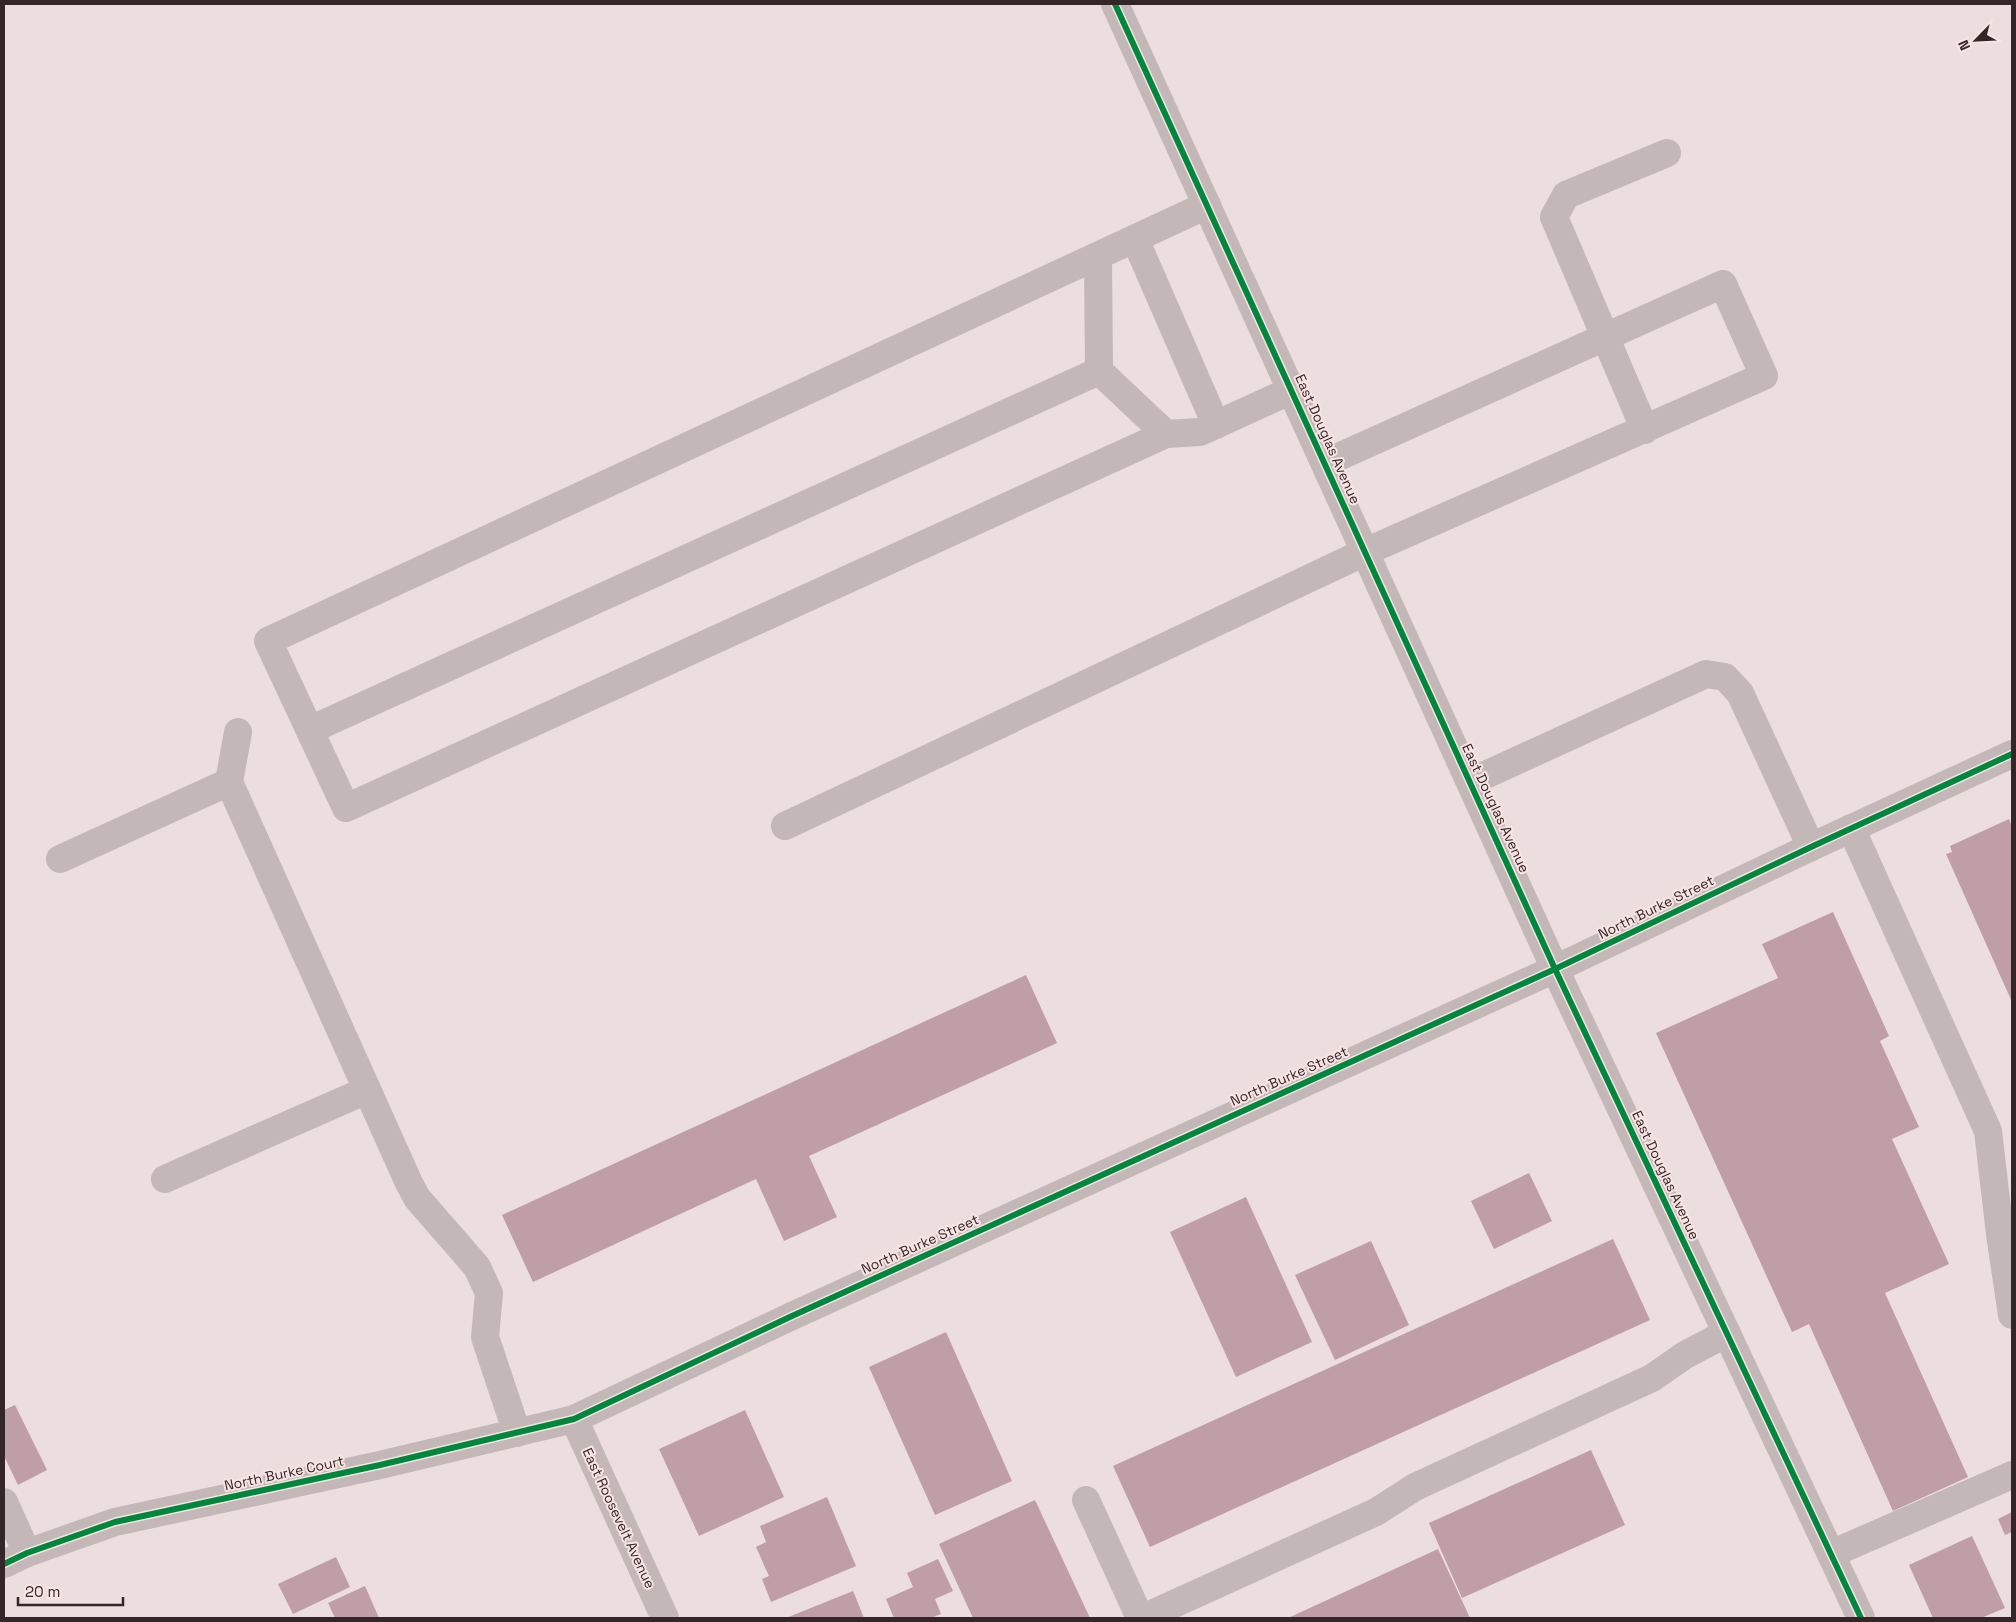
<svg xmlns="http://www.w3.org/2000/svg" width="2016" height="1622" font-family="'Space Grotesk',sans-serif">
<style>
.building{fill:#bf9ea7}
.lines{fill:none;stroke-linecap:round;stroke-linejoin:round}
.minor{stroke:#c4b7b8;stroke-width:28}
.cycleway-casing{stroke:#f9e4e4;stroke-width:9}
.cycleway{stroke:#00873e;stroke-width:6}
.labels{text-anchor:middle;dominant-baseline:central;stroke-width:4;stroke-linejoin:round;paint-order:stroke}
.street-label{font-size:14px;fill:#342529;stroke:#f9e4e4}
</style>
<rect width="100%" height="100%" fill="#ecddde"/>
<!-- building -->
<g class="building">
<polygon points="2009,819 2012,827 2012,1002 1946,854 1952,852 1950,846"/>
<polygon points="1833,912 1889,1036 1880,1041 1919,1127 1892,1139 1949,1264 1885,1293 1968,1477 1893,1511 1809,1324 1792,1332 1656,1033 1778,978 1762,944"/>
<polygon points="1026,975 1057,1043 809,1156 837,1217 784,1241 756,1179 533,1282 502,1215"/>
<polygon points="1529,1173 1552,1221 1494,1249 1471,1201"/>
<polygon points="1246,1197 1312,1342 1236,1377 1170,1232"/>
<polygon points="1613,1239 1650,1320 1150,1547 1113,1466"/>
<polygon points="1371,1241 1409,1325 1335,1360 1295,1275"/>
<polygon points="946,1332 1012,1481 935,1515 869,1367"/>
<polygon points="15,1405 47,1470 18,1485 4,1456 4,1410"/>
<polygon points="745,1410 784,1497 699,1536 659,1449"/>
<polygon points="1591,1450 1625,1525 1462,1598 1429,1523"/>
<polygon points="827,1497 856,1566 771,1602 762,1579 769,1576 756,1547 766,1542 760,1526"/>
<polygon points="1035,1500 1090,1618 973,1618 939,1544"/>
<polygon points="2012,1512 2012,1532 2005,1535 1998,1519"/>
<polygon points="1972,1536 2005,1608 1981,1618 1933,1618 1909,1565"/>
<polygon points="1438,1549 1470,1618 1288,1618"/>
<polygon points="336,1557 350,1587 293,1614 278,1584"/>
<polygon points="938,1559 953,1591 935,1599 941,1614 931,1618 894,1618 886,1599 913,1587 907,1573"/>
<polygon points="365,1586 379,1618 335,1618 328,1603"/>
<polygon points="853,1591 864,1618 786,1618"/>
</g>
<g class="lines">
<!-- minor -->
<g class="minor">
<polyline points="1115,4 1555,969 1861,1618"/>
<polyline points="1207,205 268,641 346,808 1166,434 1200,432 1292,390"/>
<polyline points="1135,239 1216,425"/>
<polyline points="1099,371 1166,434"/>
<polyline points="1645,430 1554,217 1566,195 1667,153"/>
<polyline points="310,730 1099,371 1098,258"/>
<polyline points="238,732 229,782 409,1183 417,1198 477,1267 489,1293 485,1337 517,1433"/>
<polyline points="1470,782 1706,674 1725,677 1740,693 1811,847"/>
<polyline points="785,826 1365,552 1764,376 1723,284 1325,463"/>
<polyline points="1851,828 1988,1131 2000,1234 2012,1315"/>
<polyline points="60,859 229,782"/>
<polyline points="165,1179 367,1090"/>
<polyline points="574,1419 665,1618"/>
<polyline points="1086,1500 1140,1618"/>
<polyline points="4,1502 27,1553"/>
<polyline points="1831,1554 2012,1475"/>
<polyline points="4,1564 27,1553 115,1522 380,1465 574,1419 792,1316 1555,969 1811,847 2012,754"/>
<polyline points="1143,1618 1376,1512 1415,1487 1652,1378 1685,1355 1727,1333"/>
</g>
<!-- cycleway casing -->
<g class="cycleway-casing">
<g id="cycleway">
<polyline points="1115,4 1555,969 1861,1618"/>
<polyline points="4,1564 27,1553 115,1522 380,1465 574,1419 792,1316 1555,969 1811,847 2012,754"/>
</g>
</g>
<!-- cycleway -->
<use href="#cycleway" class="cycleway"/>
</g>
<g class="labels">
<!-- street labels -->
<g class="street-label">
<text transform="translate(1328 439) rotate(66)">East Douglas Avenue</text>
<text transform="translate(1496 808) rotate(65)">East Douglas Avenue</text>
<text transform="translate(1656 907) rotate(-26)">North Burke Street</text>
<text transform="translate(1289 1076) rotate(-24)">North Burke Street</text>
<text transform="translate(1666 1175) rotate(65)">East Douglas Avenue</text>
<text transform="translate(920 1244) rotate(-24)">North Burke Street</text>
<text transform="translate(284 1473) rotate(-12)">North Burke Court</text>
<text transform="translate(619 1518) rotate(65)">East Roosevelt Avenue</text>
</g>
</g>
<!-- border -->
<rect width="2016" height="1622" fill="none" stroke="#342529" stroke-width="10"/>
<!-- north arrow -->
<g transform="translate(1976 40) rotate(246)" stroke="#f9e4e4" stroke-width="4" paint-order="stroke">
<path d="M0-4L9 19L0 12L-9 19Z" fill="#342529"/>
<text y="-8" font-size="14" font-weight="bold" text-anchor="middle" fill="#342529">N</text>
</g>
<!-- scale -->
<path d="M18 1597v8h105v-8" fill="none" stroke="#342529" stroke-width="2.5"/>
<text x="25" y="1597" font-size="15" fill="#342529" stroke="#f9e4e4" stroke-width="4" paint-order="stroke">20 m</text>
</svg>
